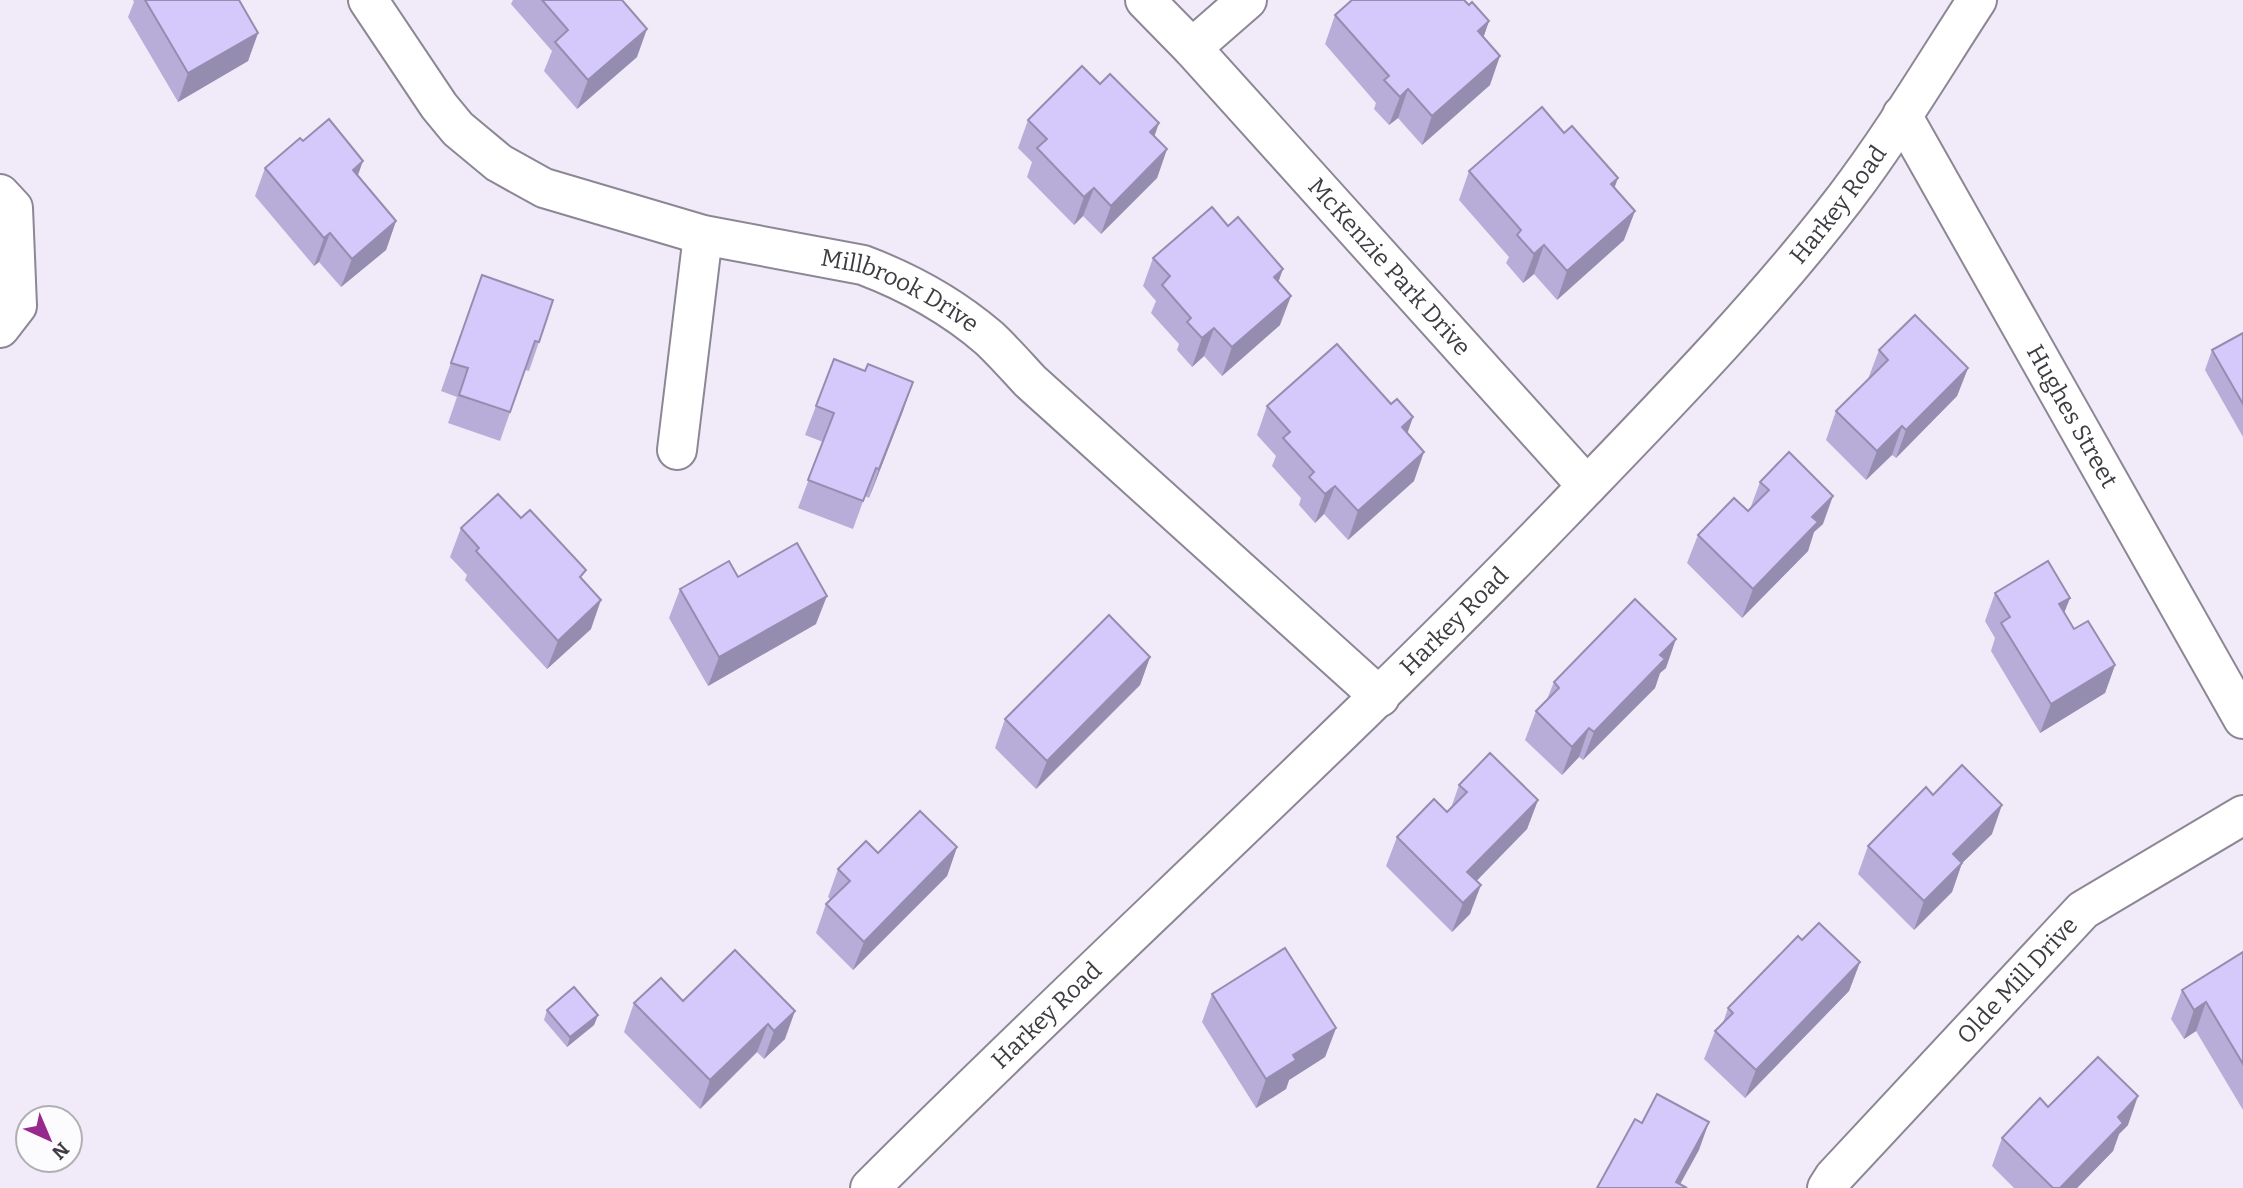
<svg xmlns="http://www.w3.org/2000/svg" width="2243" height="1188" font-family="Bitter,serif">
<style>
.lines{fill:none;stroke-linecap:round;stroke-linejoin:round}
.minor-casing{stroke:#8c8794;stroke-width:42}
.tertiary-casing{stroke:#8c8794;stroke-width:42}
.minor{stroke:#fff;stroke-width:38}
.tertiary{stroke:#fff;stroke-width:38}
.wall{fill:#b7add8}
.shaded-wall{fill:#958db0}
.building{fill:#d5c9fb;stroke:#958db0;stroke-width:2}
.labels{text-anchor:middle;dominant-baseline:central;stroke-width:5;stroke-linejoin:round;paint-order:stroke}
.street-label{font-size:24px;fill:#3e3c41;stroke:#fcfbfe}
</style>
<rect width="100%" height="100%" fill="#f1ebf9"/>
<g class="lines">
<!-- minor casing -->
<g class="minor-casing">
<g id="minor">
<path id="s1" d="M 368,0 L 439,106 L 458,129 L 499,163 L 544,188 L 703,235 L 863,265 C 908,282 953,307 989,338 C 1003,351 1017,367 1030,381 L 1380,697"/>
<path id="s2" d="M 1145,0 L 1192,48 L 1587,486"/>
<polyline points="1192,48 1247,0"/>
<path id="s3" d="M 1902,115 L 2243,719"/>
<polyline points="0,194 13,208 17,306 0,328"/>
<polyline points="677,450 703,235"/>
<path id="s4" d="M 1827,1188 L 1834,1177 L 2083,910 L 2243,815"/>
</g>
</g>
<!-- tertiary casing -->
<g class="tertiary-casing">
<g id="tertiary">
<path id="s5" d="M 870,1188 C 1098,960 1337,745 1561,513 C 1659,411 1759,310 1845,198 C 1893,135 1934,66 1977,0"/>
</g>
</g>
<!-- minor -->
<use href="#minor" class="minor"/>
<!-- tertiary -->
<use href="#tertiary" class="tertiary"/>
</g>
<!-- wall -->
<g class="wall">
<polygon points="133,0 239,0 258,33 248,61 178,102 128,17 134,2"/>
<polygon points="513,0 622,0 637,57 577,109 544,71 552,51 511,4"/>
<polygon points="1469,5 1489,21 1483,38 1490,85 1422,145 1398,118 1389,125 1374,109 1376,103 1325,44 1335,15"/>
<polygon points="1100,84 1167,149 1157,178 1101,234 1083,216 1074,225 1027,177 1032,162 1018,148 1028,120"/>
<polygon points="303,141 358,176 396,221 386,250 341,287 319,262 314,266 255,196 265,168"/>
<polygon points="1469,171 1614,189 1624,240 1557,300 1534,274 1523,283 1506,263 1509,257 1459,200"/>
<polygon points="1153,258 1279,282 1280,325 1222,376 1204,356 1192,367 1177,350 1179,344 1151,313 1156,301 1143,286"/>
<polygon points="482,275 539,342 529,371 525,370 500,441 448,423 457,397 441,391"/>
<polygon points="2243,333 2243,437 2205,370 2212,350"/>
<polygon points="1879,350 1968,368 1957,396 1896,458 1892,455 1866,480 1826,440 1836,411 1868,379"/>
<polygon points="865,371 903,411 869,498 865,496 853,529 798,508 823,442 805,435 816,406"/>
<polygon points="1391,404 1413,417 1407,433 1414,481 1348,540 1324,514 1315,523 1299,505 1301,498 1272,466 1276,456 1257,435 1267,406"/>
<polygon points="1760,482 1823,524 1814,532 1808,551 1742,618 1687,563 1698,535 1748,511 1750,509"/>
<polygon points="521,518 583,580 591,629 547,669 465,580 467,575 450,557 461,528"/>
<polygon points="738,577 816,624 708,686 669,618 680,589"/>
<polygon points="1995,593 2070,598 2064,612 2074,629 2115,665 2105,693 2040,733 1991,651 1995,638 1985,621"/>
<polygon points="1150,657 1140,685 1036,789 995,748 1005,719"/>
<polygon points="1666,668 1660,673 1655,688 1583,760 1579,757 1562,775 1525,740 1536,711 1547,699 1554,682"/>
<polygon points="1459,785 1538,800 1527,829 1476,881 1470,914 1452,932 1386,866 1397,837 1447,812 1451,808"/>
<polygon points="1933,795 1992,834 1962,863 1952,892 1914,930 1858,874 1868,846"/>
<polygon points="957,847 947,876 853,970 816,933 826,904 831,900 828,897 838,869 878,853"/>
<polygon points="1802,940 1860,962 1849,991 1745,1098 1704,1059 1715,1031 1723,1023 1728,1008"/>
<polygon points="735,950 785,1039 764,1059 757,1052 700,1109 624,1032 634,1003 683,1001"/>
<polygon points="2243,952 2243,1110 2196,1031 2184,1039 2171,1019 2182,990"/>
<polygon points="1212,994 1336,1028 1325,1057 1289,1080 1286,1089 1256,1108 1202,1022"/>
<polygon points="547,1010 598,1015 594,1025 567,1047 544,1020"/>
<polygon points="2048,1107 2128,1125 2119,1134 2113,1151 2077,1188 2014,1188 1992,1166 2002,1138"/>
</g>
<!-- shaded-wall -->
<g class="shaded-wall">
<polygon points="1489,21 1479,50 1478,31"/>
<polygon points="647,29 637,57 577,109 588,80"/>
<polygon points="258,33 248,61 178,102 188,73"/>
<polygon points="1500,56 1490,85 1422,145 1432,116"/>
<polygon points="1408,89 1398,118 1389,125 1400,97"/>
<polygon points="1159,123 1149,152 1150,132"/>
<polygon points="1167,149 1157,178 1101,234 1111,206"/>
<polygon points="363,161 353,189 353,170"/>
<polygon points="1618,178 1608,206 1611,184"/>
<polygon points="1094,188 1083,216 1074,225 1084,197"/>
<polygon points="1635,211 1624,240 1557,300 1567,271"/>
<polygon points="396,221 386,250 341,287 352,259"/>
<polygon points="330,233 319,262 314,266 324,238"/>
<polygon points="1544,245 1534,274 1523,283 1534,254"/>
<polygon points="1283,269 1273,297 1274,277"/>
<polygon points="1291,296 1280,325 1222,376 1232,347"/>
<polygon points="1214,328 1204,356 1192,367 1202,338"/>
<polygon points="1968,368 1957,396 1896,458 1906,430"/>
<polygon points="913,382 903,411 869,498 879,469"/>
<polygon points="1413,417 1403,446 1402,427"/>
<polygon points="1902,426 1892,455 1866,480 1877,451"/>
<polygon points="1424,452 1414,481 1348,540 1358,511"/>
<polygon points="1335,486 1324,514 1315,523 1325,494"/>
<polygon points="1833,496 1823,524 1814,532 1808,551 1742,618 1753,589 1812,517"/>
<polygon points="827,596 816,624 708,686 719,657"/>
<polygon points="2070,598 2059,626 2059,604"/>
<polygon points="601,600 591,629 547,669 558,641"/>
<polygon points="1676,639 1666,668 1660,673 1655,688 1583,760 1594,732 1660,655"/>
<polygon points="1150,657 1140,685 1036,789 1047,761"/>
<polygon points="2115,665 2105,693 2040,733 2051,704"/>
<polygon points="1589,728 1579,757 1562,775 1572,747"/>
<polygon points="1538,800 1527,829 1459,899 1467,872"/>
<polygon points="2002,805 1992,834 1954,871 1962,863 1952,892 1914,930 1924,901 1953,854"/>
<polygon points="957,847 947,876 853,970 864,942"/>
<polygon points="1481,885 1470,914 1452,932 1463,903"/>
<polygon points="1860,962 1849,991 1745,1098 1756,1070"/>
<polygon points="2206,1002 2196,1031 2184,1039 2194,1010"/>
<polygon points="795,1011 785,1039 764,1059 774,1031"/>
<polygon points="598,1015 594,1025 567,1047 570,1037"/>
<polygon points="768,1024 757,1052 700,1109 710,1080"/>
<polygon points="1336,1028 1325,1057 1289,1080 1286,1089 1256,1108 1266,1079 1293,1055"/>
<polygon points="2138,1096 2128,1125 2119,1134 2113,1151 2077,1188 2060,1188 2118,1117"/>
<polygon points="1709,1122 1699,1150 1678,1188 1676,1182"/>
</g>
<!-- building -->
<g class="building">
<polygon points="145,0 239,0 258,33 188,73"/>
<polygon points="542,0 622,0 647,29 588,80 555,42 568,30"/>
<polygon points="1352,0 1464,0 1469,5 1472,2 1489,21 1478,31 1500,56 1432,116 1408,89 1400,97 1384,80 1389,76 1335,15"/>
<polygon points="1082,66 1100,84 1110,74 1159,123 1150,132 1167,149 1111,206 1094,188 1084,197 1037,148 1047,139 1028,120"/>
<polygon points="1542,107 1564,133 1572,126 1618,178 1611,184 1635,211 1567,271 1544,245 1534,254 1517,235 1521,230 1469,171"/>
<polygon points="329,119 363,161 353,170 396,221 352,259 330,233 324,238 265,168 300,138 303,141"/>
<polygon points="1212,207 1228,226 1238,217 1283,269 1274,277 1291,296 1232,347 1214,328 1202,338 1187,322 1191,318 1162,285 1170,276 1153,258"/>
<polygon points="482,275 553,300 539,342 535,341 510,412 459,395 468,368 451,363"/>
<polygon points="1915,315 1968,368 1906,430 1902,426 1877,451 1836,411 1888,360 1879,350"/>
<polygon points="2243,333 2243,404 2212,350"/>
<polygon points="1337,344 1391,404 1397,399 1413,417 1402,427 1424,452 1358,511 1335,486 1325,494 1309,477 1314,472 1283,438 1290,432 1267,406"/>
<polygon points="834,359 865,371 868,364 913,382 879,469 876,468 863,501 808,480 834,413 816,406"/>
<polygon points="1789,452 1833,496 1812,517 1818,522 1753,589 1698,535 1734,498 1748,511 1769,490 1760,482"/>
<polygon points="498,494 521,518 530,510 586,570 580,577 601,600 558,641 476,551 479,548 461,528"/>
<polygon points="797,543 827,596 719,657 680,589 729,561 738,577"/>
<polygon points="2048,561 2070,598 2059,604 2074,629 2088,621 2115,665 2051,704 2001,623 2010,617 1995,593"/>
<polygon points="1635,599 1676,639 1660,655 1665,659 1594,732 1589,728 1572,747 1536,711 1559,688 1554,682"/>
<polygon points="1109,615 1150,657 1047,761 1005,719"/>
<polygon points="1490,753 1538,800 1467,872 1481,885 1463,903 1397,837 1434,799 1447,812 1467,792 1459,785"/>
<polygon points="1962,765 2002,805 1953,854 1962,863 1924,901 1868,846 1926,787 1933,795"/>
<polygon points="920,811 957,847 864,942 826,904 850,881 838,869 866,841 878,853"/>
<polygon points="1819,923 1860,962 1756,1070 1715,1031 1733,1013 1728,1008 1798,936 1802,940"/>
<polygon points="1285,948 1336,1028 1293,1055 1296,1060 1266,1079 1212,994"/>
<polygon points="735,950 795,1011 774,1031 768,1024 710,1080 634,1003 661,978 683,1001"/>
<polygon points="2243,952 2243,1064 2206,1002 2194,1010 2182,990"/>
<polygon points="574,987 598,1015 570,1037 547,1010"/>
<polygon points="2098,1057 2138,1096 2118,1117 2123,1123 2060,1188 2053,1188 2002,1138 2040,1098 2048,1107"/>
<polygon points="1657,1094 1709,1122 1676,1182 1687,1188 1597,1188 1635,1119 1642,1123"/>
</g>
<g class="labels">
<!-- street labels -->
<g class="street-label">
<text stroke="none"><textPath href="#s5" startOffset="1381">Harkey Road</textPath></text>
<text stroke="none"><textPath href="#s2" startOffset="362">McKenzie Park Drive</textPath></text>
<text stroke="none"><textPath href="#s1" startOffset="634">Millbrook Drive</textPath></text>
<text stroke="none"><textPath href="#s3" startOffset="346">Hughes Street</textPath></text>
<text stroke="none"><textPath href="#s5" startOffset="814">Harkey Road</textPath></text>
<text stroke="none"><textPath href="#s4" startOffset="282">Olde Mill Drive</textPath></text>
<text stroke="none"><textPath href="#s5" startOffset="247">Harkey Road</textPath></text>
</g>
</g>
<!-- north arrow -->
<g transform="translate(49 1139) rotate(136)"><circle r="33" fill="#fcfbfe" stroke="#b0afb2" stroke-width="2"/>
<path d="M0-5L12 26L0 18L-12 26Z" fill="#96298b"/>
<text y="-10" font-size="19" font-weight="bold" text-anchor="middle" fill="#3e3c41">N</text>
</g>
</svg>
